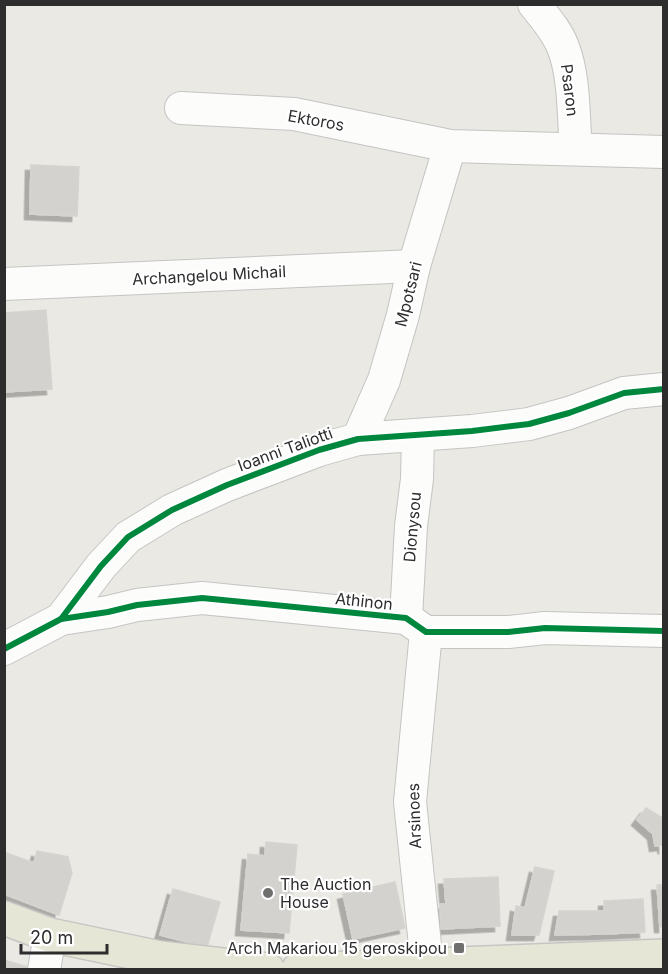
<svg xmlns="http://www.w3.org/2000/svg" width="668" height="974" font-family="Inter,sans-serif">
<style>
.building{fill:#d3d2cf;stroke:#d5d4d0;stroke-width:1.5;filter:url(#shadow)}
.lines{fill:none;stroke-linecap:round;stroke-linejoin:round}
.minor-casing{stroke:#c4c4c3;stroke-width:34}
.primary-casing{stroke:#c6c5c3;stroke-width:36}
.minor{stroke:#fcfcfb;stroke-width:32}
.primary{stroke:#e6e6d6;stroke-width:33}
.cycleway-casing{stroke:#fff;stroke-width:10}
.cycleway{stroke:#00873e;stroke-width:6}
.poi-dot{fill:#6f6f6d;stroke:#fff;stroke-width:2}
.labels{text-anchor:middle;dominant-baseline:central;stroke-width:4.5;stroke-linejoin:round;paint-order:stroke}
.street-label{font-size:16px;fill:#2d2d2d;stroke:#fff}
.poi-label{font-size:16px;fill:#2d2d2d;stroke:#fff;text-anchor:start}
</style>
<defs>
<filter id="shadow"><feDropShadow dx="-5.5" dy="5.5" stdDeviation="0" flood-color="#0004"/></filter>
</defs>
<rect width="100%" height="100%" fill="#eae9e4"/>
<!-- building -->
<g class="building">
<polygon points="31,165 79,167 77,216 30,214"/>
<polygon points="46,310 52,389 4,392 4,313"/>
<polygon points="646,808 664,819 664,849 663,845 655,846 653,834 637,820"/>
<polygon points="266,842 297,845 289,933 241,930 248,854 265,856"/>
<polygon points="37,851 68,857 72,873 59,915 4,894 4,852 34,863"/>
<polygon points="535,867 554,871 539,935 512,935 516,906 525,908"/>
<polygon points="498,877 500,926 441,929 440,904 446,904 444,879"/>
<polygon points="395,882 405,928 353,939 343,894"/>
<polygon points="657,885 664,885 664,927 660,927"/>
<polygon points="173,889 220,902 207,947 160,935"/>
<polygon points="643,899 645,932 605,934 604,901"/>
<polygon points="559,911 605,911 605,934 555,935"/>
<polygon points="4,960 28,967 27,970 4,970"/>
</g>
<g class="lines">
<!-- minor casing -->
<g class="minor-casing">
<g id="minor">
<path d="M 534,4 C 545,18 557,31 563,47 C 575,78 573,116 576,149"/>
<polyline points="181,108 294,114 450,146 664,152"/>
<polyline points="4,284 414,266"/>
<polyline points="358,439 384,380 403,315 414,266 450,146"/>
<polyline points="406,618 411,526 417,479 418,435"/>
<polyline points="61,619 108,612 137,605 202,598 406,618 426,632 508,632 545,628 664,631"/>
<polyline points="426,632 410,802 427,964"/>
<polyline points="4,649 61,619 101,566 128,537 172,510 227,485 319,450 358,439 472,431 529,424 569,413 624,393 664,389"/>
<polyline points="44,970 50,935"/>
</g>
</g>
<!-- primary casing -->
<g class="primary-casing">
<g id="primary">
<polyline points="4,918 50,935 160,958 268,970"/>
<polyline points="298,970 664,956"/>
</g>
</g>
<!-- minor -->
<use href="#minor" class="minor"/>
<!-- primary -->
<use href="#primary" class="primary"/>
<!-- cycleway casing -->
<g class="cycleway-casing">
<g id="cycleway">
<polyline points="61,619 108,612 137,605 202,598 406,618 426,632 508,632 545,628 664,631"/>
<polyline points="4,649 61,619 101,566 128,537 172,510 227,485 319,450 358,439 472,431 529,424 569,413 624,393 664,389"/>
</g>
</g>
<!-- cycleway -->
<use href="#cycleway" class="cycleway"/>
</g>
<!-- markers -->
<g class="poi-dot">
<circle cx="268" cy="893" r="6"/>
<rect x="453" y="942" width="12" height="12" rx="3"/>
</g>
<g class="labels">
<!-- street labels -->
<g class="street-label">
<text transform="translate(570 90) rotate(83)">Psaron</text>
<text transform="translate(316 120) rotate(10)">Ektoros</text>
<text transform="translate(209 275) rotate(-3)">Archangelou Michail</text>
<text transform="translate(408 294) rotate(-76)">Mpotsari</text>
<text transform="translate(285 449) rotate(-20)">Ioanni Taliotti</text>
<text transform="translate(412 527) rotate(-85)">Dionysou</text>
<text transform="translate(364 601) rotate(6)">Athinon</text>
<text transform="translate(414 816) rotate(-92)">Arsinoes</text>
</g>
<!-- poi labels -->
<g class="poi-label">
<text x="280" y="884">The Auction<tspan x="280" dy="18">House</tspan></text>
<text x="447" y="948" text-anchor="end">Arch Makariou 15 geroskipou</text>
</g>
</g>
<!-- border -->
<rect width="668" height="974" fill="none" stroke="#2d2d2d" stroke-width="12"/>
<!-- scale -->
<path d="M21 944v9h86v-9" fill="none" stroke="#2d2d2d" stroke-width="3"/>
<text x="30" y="944" font-size="18" fill="#2d2d2d" stroke="#ffffff" stroke-width="4.5" paint-order="stroke">20 m</text>
</svg>
